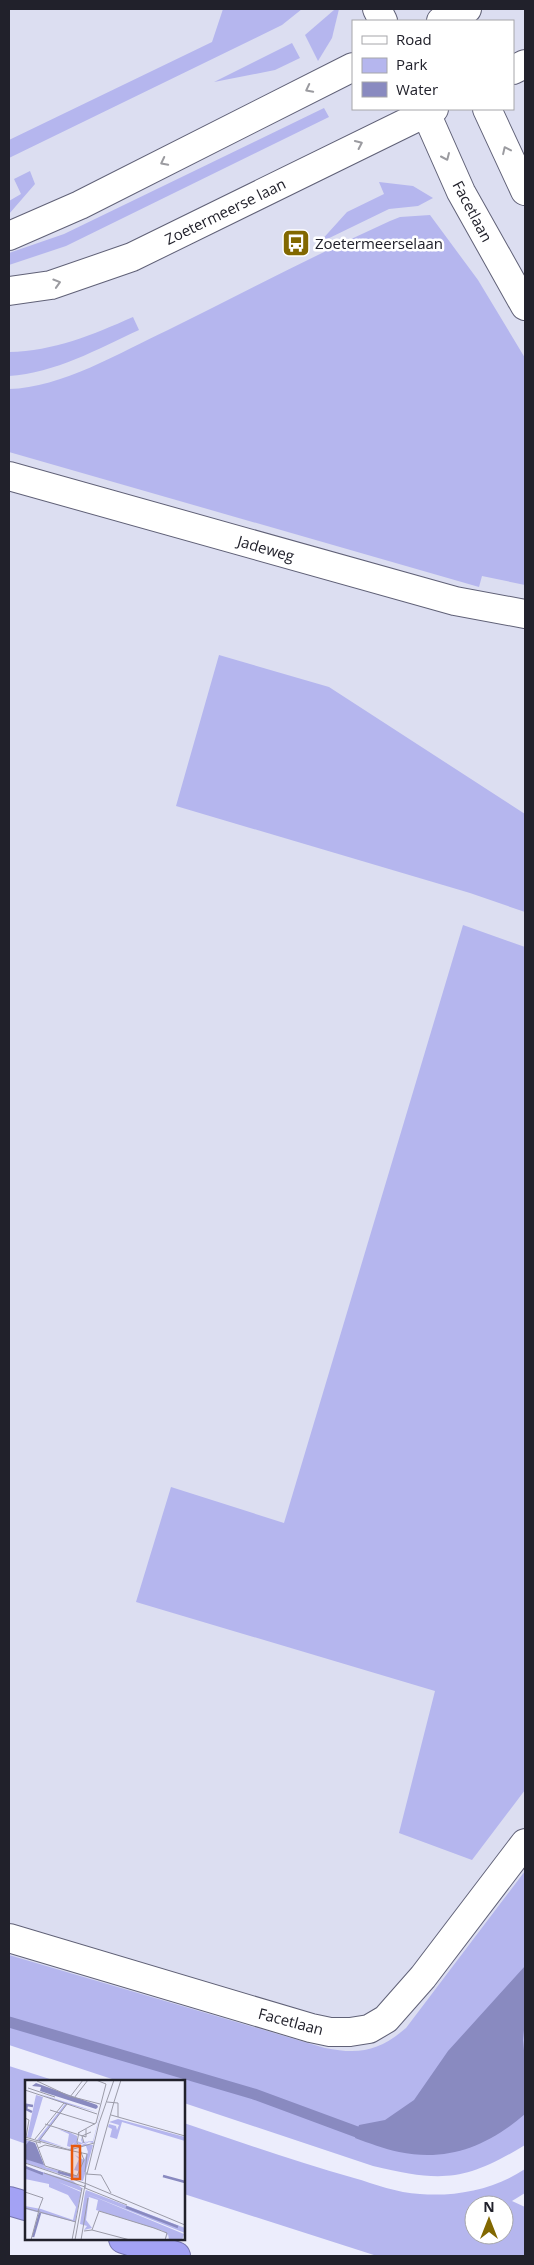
<svg xmlns="http://www.w3.org/2000/svg" width="534" height="2265" font-family="'Open Sans',sans-serif">
<style>
.built{fill:#dcdef1;fill-rule:evenodd}
.green{fill:#b5b6ee;fill-rule:evenodd}
.water{fill:#898ac0}
.lines{fill:none;stroke-linecap:round;stroke-linejoin:round}
.stream{stroke:#898ac0;stroke-width:11}
.minor-casing{stroke:#606177;stroke-width:30}
.tertiary-casing{stroke:#606177;stroke-width:30}
.motorway-casing{stroke:#7675ae;stroke-width:30}
.minor{stroke:#fff;stroke-width:28}
.tertiary{stroke:#fff;stroke-width:28}
.motorway{stroke:#a3a2f4;stroke-width:28}
.oneway{stroke:#9b9ba0}
.labels{text-anchor:middle;dominant-baseline:central;stroke-width:5;stroke-linejoin:round;paint-order:stroke}
.street-label{font-size:15px;fill:#21212b;stroke:#fff}
.poi-label{font-size:15px;fill:#21212b;stroke:#fff;text-anchor:start}
.inset-river{fill:none;stroke:#898ac0;stroke-width:2.5}
.inset-road{fill:none;stroke:#9b9ba8;stroke-width:1}
.view{fill:#e8590c;fill-opacity:0.15;stroke:#e8590c;stroke-width:2.5}
.inset-edge{fill:none;stroke:#21212b;stroke-width:2.5}
</style>
<rect width="100%" height="100%" fill="#ecedfc"/>
<!-- built -->
<path class="built" d="M 9,9 L 525,9 L 525,1916 L 389,2089 L 9,1975 ZM 353,21 L 513,21 L 513,109 L 353,109 Z"/>
<!-- green -->
<g class="green">
<polygon points="223,9 302,9 282,25 9,158 9,140 212,42"/>
<polygon points="339,9 332,38 318,61 305,35 334,10"/>
<polygon points="292,43 300,58 275,70 214,82"/>
<polygon points="324,108 329,117 66,246 9,265 9,253 64,234"/>
<polygon points="30,171 35,184 9,214 9,201 21,194 14,179"/>
<polygon points="379,182 413,186 433,198 418,206 389,209 319,243 347,212 384,194"/>
<path d="M 430,215 L 478,280 L 525,358 L 525,585 L 482,576 L 479,587 L 9,452 L 9,389 C 61,388 121,352 168,330 C 242,293 315,255 390,221 L 400,217 Z"/>
<path d="M 133,317 L 139,330 C 98,349 55,373 9,376 L 9,352 C 54,351 92,335 133,317 Z"/>
<polygon points="219,655 329,687 525,814 525,912 470,893 176,806"/>
<polygon points="463,925 525,947 525,1790 472,1860 399,1833 435,1691 136,1602 171,1487 284,1523"/>
<path d="M 525,1871 L 525,2145 C 464,2182 441,2182 373,2166 L 184,2103 L 184,2081 L 118,2081 L 9,2045 L 9,1955 L 325,2048 C 360,2055 379,2051 406,2028 Z"/>
<polygon points="9,2066 56,2081 26,2081 26,2144 9,2138"/>
<path d="M 184,2123 C 240,2142 297,2162 354,2178 C 375,2184 397,2193 420,2194 C 456,2197 495,2189 525,2169 L 525,2193 L 512,2201 L 525,2207 L 525,2256 L 377,2256 L 184,2194 ZM 474,2205 L 504,2205 L 504,2235 L 474,2235 Z"/>
</g>
<!-- water -->
<path class="water" d="M 525,1966 L 525,2020 L 523,2040 L 525,2061 L 525,2114 C 488,2146 448,2162 399,2152 C 384,2149 369,2143 355,2138 L 359,2125 L 385,2120 L 414,2100 L 448,2051 Z"/>
<g class="lines">
<!-- stream -->
<polyline class="stream" points="9,2022 254,2094 357,2132 373,2132"/>
<!-- minor casing -->
<g class="minor-casing">
<g id="minor">
<polyline points="487,109 525,191"/>
<polyline points="426,113 461,192 525,306"/>
<polyline points="9,476 455,601 525,614"/>
<polyline points="9,1938 311,2028 330,2032 350,2032 369,2029 386,2019 423,1977 525,1843"/>
</g>
</g>
<!-- tertiary casing -->
<g class="tertiary-casing">
<g id="tertiary">
<polyline points="377,9 383,21"/>
<polyline points="441,21 467,9"/>
<polyline points="513,70 525,64"/>
<polyline points="9,236 80,205 353,67"/>
<polyline points="9,291 51,285 132,257 434,109"/>
</g>
</g>
<!-- motorway casing -->
<g class="motorway-casing">
<g id="motorway">
<polyline points="9,2201 26,2206"/>
<polyline points="123,2239 176,2256"/>
</g>
</g>
<!-- minor -->
<use href="#minor" class="minor"/>
<!-- tertiary -->
<use href="#tertiary" class="tertiary"/>
<!-- motorway -->
<use href="#motorway" class="motorway"/>
</g>
<!-- one-way arrows -->
<defs><path id="oneway-chevron" d="M-2-3.5L2.5 0L-2 3.5" fill="none" stroke-width="1.6" stroke-linecap="round" stroke-linejoin="round" transform="scale(1.25)"/></defs>
<g class="oneway">
<use href="#oneway-chevron" transform="translate(309 89) rotate(153)"/>
<use href="#oneway-chevron" transform="translate(359 144) rotate(-25)"/>
<use href="#oneway-chevron" transform="translate(506 150) rotate(-115)"/>
<use href="#oneway-chevron" transform="translate(446 157) rotate(66)"/>
<use href="#oneway-chevron" transform="translate(164 162) rotate(153)"/>
<use href="#oneway-chevron" transform="translate(57 283) rotate(-17)"/>
</g>
<!-- icons -->
<defs>
<g id="bus-square" transform="scale(1.4375)"><rect x="-9" y="-9" width="18" height="18" rx="4" fill="#826800" stroke="#fff"/><path d="M-5-6H5V4H4V6H2V4H-2V6H-4V4H-5ZM-3.5-4V0h7V-4ZM-3.5 1.2v1.5H-2V1.2ZM2 1.2v1.5H3.5V1.2Z" fill="#fff"/></g>
</defs>
<g fill-rule="evenodd">
<use href="#bus-square" x="296" y="243"/>
</g>
<g class="labels">
<!-- street labels -->
<g class="street-label">
<text transform="translate(225 211) rotate(-26)">Zoetermeerse laan</text>
<text transform="translate(473 211) rotate(62)">Facetlaan</text>
<text transform="translate(266 548) rotate(16)">Jadeweg</text>
<text transform="translate(291 2021) rotate(15)">Facetlaan</text>
</g>
<!-- poi labels -->
<g class="poi-label">
<text x="315" y="243">Zoetermeerselaan</text>
</g>
</g>
<!-- overview -->
<g transform="translate(25 2080)">
<rect width="160" height="160" fill="#ecedfc"/>
<path d="M 15,14 L 72,32 L 42,24 L 16,59 L 45,69 L 50,62 L 45,67 L 42,66 L 44,54 L 33,49 L 44,52 L 52,56 L 52,66 L 47,69 L 12,60 L 40,24 ZM 11,15 L 18,17 L 6,58 L 2,57 ZM 78,22 L 68,63 L 64,62 L 60,64 L 68,65 L 58,101 L 0,83 L 1,60 L 10,63 L 20,87 L 53,96 L 53,91 L 49,90 L 54,79 L 50,75 L 59,80 L 63,72 L 61,66 L 55,66 L 64,61 L 54,65 L 52,61 L 57,63 L 57,62 L 56,60 L 57,57 L 58,62 L 68,61 ZM 93,39 L 160,57 L 160,61 L 97,42 L 92,59 L 85,57 L 87,49 L 83,47 L 84,44 L 91,46 L 92,50 L 94,45 L 84,42 ZM 0,87 L 48,101 L 57,108 L 56,111 L 33,102 L 56,112 L 50,142 L 0,129 L 0,126 L 16,129 L 48,140 L 51,127 L 43,115 L 24,107 L 24,104 L 0,99 ZM 61,110 L 160,148 L 160,153 L 60,113 ZM 60,113 L 159,154 L 157,160 L 144,160 L 143,154 L 140,160 L 142,154 L 138,151 L 71,130 L 73,120 L 64,117 L 61,140 L 67,148 L 59,150 L 62,146 L 55,144 Z" fill="#b5b6ee"/>
<path d="M 11,3 L 72,25 L 73,27 L 71,29 L 15,11 L 16,7 L 7,6 ZM 4,61 L 10,63 L 19,85 L 0,79 L 0,66 Z" fill="#898ac0"/>
<path class="inset-river" d="M 7,32 L 1,29 L 2,25 L 8,26M 0,87 L 18,94M 33,92 L 48,96M 138,96 L 160,102M 101,127 L 153,147M 8,157 L 15,133"/>
<path class="inset-road" d="M 12,1 L 44,16 L 75,24M 3,8 L 30,17M 0,10 L 72,34M 45,17 L 58,0M 49,18 L 63,0M 82,22 L 93,23 L 93,37M 89,22 L 96,0M 25,30 L 70,44M 86,35 L 160,56M 0,38 L 4,40 L 1,57M 20,44 L 61,57 L 61,49M 53,53 L 71,43 L 81,4 L 71,0M 0,57 L 45,70 L 69,63M 0,59 L 16,63M 10,59 L 39,23M 14,61 L 42,24M 11,62 L 20,86 L 52,96 L 59,80 L 52,62 L 54,52M 59,63 L 57,56 L 66,52M 13,68 L 20,65 L 62,74M 0,83 L 62,104 L 160,145M 70,90 L 89,22M 60,92 L 62,74M 61,92 L 60,108 L 102,125M 19,93 L 60,107M 61,94 L 76,95 L 86,113M 62,94 L 74,43 L 89,0M 0,112 L 18,118 L 13,131M 0,128 L 51,142M 67,150 L 105,160M 59,151 L 67,150 L 74,131 L 129,148 L 142,153 L 140,160M 6,160 L 14,130M 47,160 L 57,108M 50,160 L 60,105M 56,160 L 63,118"/>
<path class="view" d="M 47,66 L 55,66 L 55,99 L 47,99 Z"/>
<rect width="160" height="160" class="inset-edge"/>
</g>
<!-- border -->
<rect width="534" height="2265" fill="none" stroke="#21212b" stroke-width="20"/>
<!-- legend -->
<rect x="352" y="20" width="162" height="90" fill="#ffffff" stroke="#a6a6aa"/>
<rect x="362" y="36" width="25" height="8" fill="#ffffff" stroke="#a6a6aa"/>
<text x="396" y="45" font-size="15" fill="#21212b">Road</text>
<rect x="362" y="58" width="25" height="15" fill="#b5b6ee" stroke="#a6a6aa"/>
<text x="396" y="70" font-size="15" fill="#21212b">Park</text>
<rect x="362" y="82" width="25" height="15" fill="#898ac0" stroke="#a6a6aa"/>
<text x="396" y="95" font-size="15" fill="#21212b">Water</text>
<!-- north arrow -->
<g transform="translate(489 2220)"><circle r="24" fill="#ffffff" stroke="#a6a6aa"/>
<path d="M0-4L9 19L0 12L-9 19Z" fill="#826800"/>
<text y="-8" font-size="14" font-weight="bold" text-anchor="middle" fill="#21212b">N</text>
</g>
</svg>
